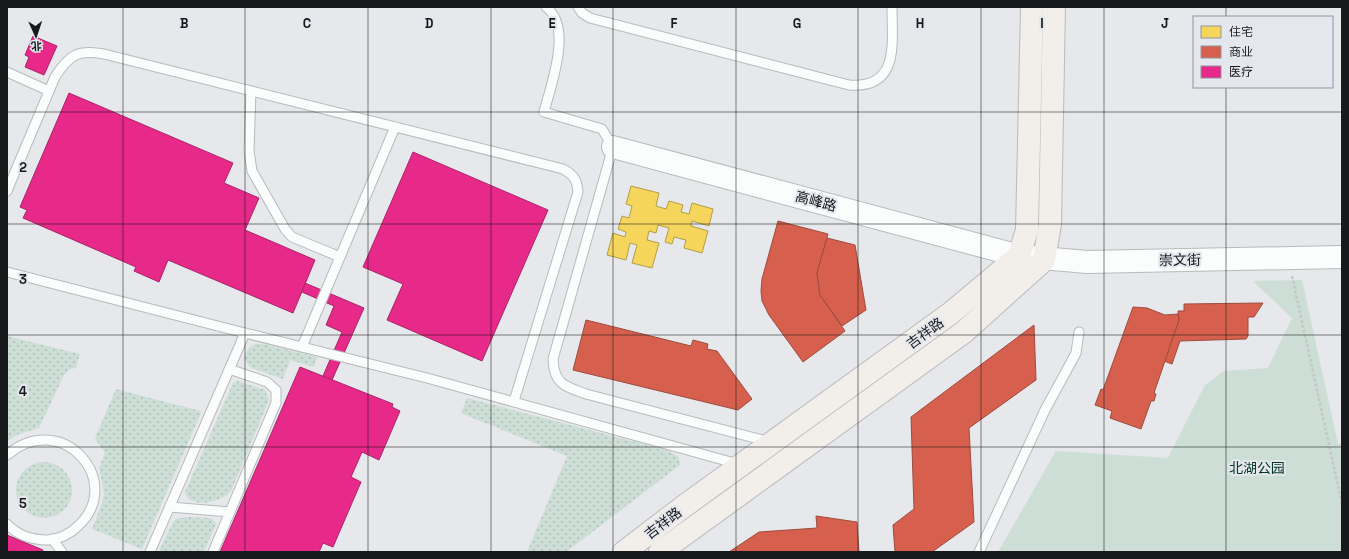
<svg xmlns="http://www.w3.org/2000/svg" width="1349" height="559" font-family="'Space Grotesk','Noto Sans SC',sans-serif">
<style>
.grass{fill:url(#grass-dots)}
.green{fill:#ccded5}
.homes{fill:#f6d55c;stroke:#b39d48}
.shops{fill:#d6604d;stroke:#9d4b3e}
.health{fill:#e7298a;stroke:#a92469}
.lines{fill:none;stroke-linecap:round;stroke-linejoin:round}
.service-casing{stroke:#b8babc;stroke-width:11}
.tertiary-casing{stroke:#b8babc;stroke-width:24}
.secondary-casing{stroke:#b8babc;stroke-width:24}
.path{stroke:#c6c7c8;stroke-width:2.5;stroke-dasharray:3 2;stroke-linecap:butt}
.service{stroke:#fbfcfc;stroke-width:9}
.tertiary{stroke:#fbfcfc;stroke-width:22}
.secondary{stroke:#f2eeea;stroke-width:22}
.grid{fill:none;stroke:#18191b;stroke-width:1;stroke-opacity:0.55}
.labels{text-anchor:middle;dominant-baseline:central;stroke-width:4;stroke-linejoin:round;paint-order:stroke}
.street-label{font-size:14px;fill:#18191b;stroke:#e4e7ed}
.park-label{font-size:14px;fill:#013620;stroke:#e4e7ed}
.grid-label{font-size:13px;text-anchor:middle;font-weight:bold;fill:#18191b;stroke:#e4e7ed;stroke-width:4;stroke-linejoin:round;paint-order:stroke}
</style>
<defs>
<pattern id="grass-dots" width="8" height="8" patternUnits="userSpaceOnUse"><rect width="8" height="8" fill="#ccded5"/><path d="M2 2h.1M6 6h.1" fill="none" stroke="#aebeb6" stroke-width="1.8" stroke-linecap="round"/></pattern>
</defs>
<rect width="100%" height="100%" fill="#e6e8eb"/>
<!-- grass -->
<g class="grass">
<polygon points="7,336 80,354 76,368 70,369 64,375 39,428 19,434 7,441"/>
<path d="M 256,344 L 263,344 L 317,357 L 314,367 L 290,360 L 283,379 L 250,367 L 244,359 C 246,351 248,347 256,344 Z"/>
<path d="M 237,381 L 265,390 L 269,400 L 231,491 C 222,502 190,510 185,492 L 233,383 Z"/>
<polygon points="116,389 200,411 201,413 142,549 92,529 102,504 104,493 99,468 105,453 95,438"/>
<polygon points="467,398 670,451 679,458 680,465 566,552 527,552 567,456 461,413"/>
<circle cx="44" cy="490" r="28"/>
<polygon points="188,517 211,518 216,524 204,552 160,552 160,549 173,522 176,519"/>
</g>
<!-- green -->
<polygon class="green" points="1302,280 1338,444 1342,444 1342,552 998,552 1056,451 1168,458 1205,385 1224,371 1268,368 1292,318 1253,281"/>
<!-- homes -->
<polygon class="homes" points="631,186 659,193 656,206 666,209 669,201 683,205 681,212 689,214 692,203 713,209 709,226 692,221 691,226 708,231 702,253 684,248 686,240 674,237 672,244 665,242 669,228 658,225 656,233 649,231 647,240 659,243 652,268 632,263 637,245 630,243 626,260 607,255 613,233 625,237 626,232 618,229 622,216 629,218 632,206 626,204"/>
<!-- shops -->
<g class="shops">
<polygon points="778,221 828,234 817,273 820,295 845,331 803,362 769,315 762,301 761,291 762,279"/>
<polygon points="827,238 855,245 866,310 842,326 820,295 817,273"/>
<polygon points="1263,303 1254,317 1248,317 1248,336 1246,339 1180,341 1172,364 1164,361 1179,320 1178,311 1184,311 1184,304"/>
<polygon points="1133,307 1147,308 1165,315 1178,314 1179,320 1154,393 1156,394 1154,401 1151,401 1141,429 1110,418 1112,411 1095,405 1101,389 1103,390"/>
<polygon points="586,320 691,346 693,340 708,344 707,349 717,351 752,399 738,410 573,370"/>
<polygon points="1034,325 1036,380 969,428 974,522 932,552 895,552 893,525 914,509 911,417"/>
<polygon points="816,516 857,522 859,552 729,552 759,532 817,528"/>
</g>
<!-- health -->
<g class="health">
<polygon points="33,36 57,46 44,75 25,67 29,57 25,55"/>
<polygon points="69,93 233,163 224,183 259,198 245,230 315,260 293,313 168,260 159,282 134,271 136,267 23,218 27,210 20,207"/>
<polygon points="413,152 548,210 482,361 387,320 403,284 363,267"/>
<polygon points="305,283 364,308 332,380 323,376 342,332 326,325 334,306 302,292"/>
<polygon points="300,367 383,400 393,404 392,407 400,411 379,460 362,452 351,477 361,482 333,547 323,543 319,552 220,552"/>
<polygon points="7,535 43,550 42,552 7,552"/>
</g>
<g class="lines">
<!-- service casing -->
<g class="service-casing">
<g id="service">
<path d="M 546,7 C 573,27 551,85 544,112 L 602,129 L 613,147 L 553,359 C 554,384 564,386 586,394 L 770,442"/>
<path d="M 578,7 L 582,13 L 590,18 L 849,85 C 900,89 892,43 892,7"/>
<polyline points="7,72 49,91"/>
<polyline points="251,91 249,151 252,171 285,229 292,237 340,257"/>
<path d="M 7,191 L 55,77 C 69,55 78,49 104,54 L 563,169 C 574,175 577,180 578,192 L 514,401"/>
<polyline points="7,272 245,333 427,378 738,464"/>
<polyline points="302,347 395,127"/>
<path d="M 7,455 C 62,408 126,482 78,526 C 70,534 59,539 48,540 C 33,540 18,536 7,524"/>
<polyline points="170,507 230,512"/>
<polyline points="52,539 62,552"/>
<polyline points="150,552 245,333"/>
<polyline points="213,552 276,403 276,390 267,382 229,369"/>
<polyline points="979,552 1045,410 1076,353 1079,332"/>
</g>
</g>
<!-- tertiary casing -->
<g class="tertiary-casing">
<polyline id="tertiary" points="613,147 1019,256 1087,262 1342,257"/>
</g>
<!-- secondary casing -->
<g class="secondary-casing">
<g id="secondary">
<polyline points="624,552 683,507 951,313 1019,256 1027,230 1032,7"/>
<polyline points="660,552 964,332 1044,260 1050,224 1054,7"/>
</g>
</g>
<!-- path -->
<polyline class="path" points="1292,276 1342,504"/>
<!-- service -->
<use href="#service" class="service"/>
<!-- tertiary -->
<use href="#tertiary" class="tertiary"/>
<!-- secondary -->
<use href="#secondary" class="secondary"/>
</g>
<!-- grid -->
<path class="grid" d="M 123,7 L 123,552M 245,7 L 245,552M 368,7 L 368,552M 491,7 L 491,552M 613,7 L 613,552M 736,7 L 736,552M 858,7 L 858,552M 981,7 L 981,552M 1104,7 L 1104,552M 1226,7 L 1226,17M 1226,87 L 1226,552M 7,112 L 1342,112M 7,224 L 1342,224M 7,335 L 1342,335M 7,447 L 1342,447"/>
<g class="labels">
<!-- street labels -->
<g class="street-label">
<text transform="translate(816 201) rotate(15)">高峰路</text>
<text transform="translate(1180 260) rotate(-1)">崇文街</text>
<text transform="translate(925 333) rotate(-36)">吉祥路</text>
<text transform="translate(663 523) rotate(-37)">吉祥路</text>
</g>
<!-- park labels -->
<g class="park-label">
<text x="1257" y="468">北湖公园</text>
</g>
</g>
<g class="grid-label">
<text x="184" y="28">B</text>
<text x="307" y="28">C</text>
<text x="429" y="28">D</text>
<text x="552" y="28">E</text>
<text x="674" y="28">F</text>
<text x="797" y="28">G</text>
<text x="920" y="28">H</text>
<text x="1042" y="28">I</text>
<text x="1165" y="28">J</text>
<text x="23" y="172">2</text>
<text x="23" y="284">3</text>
<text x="23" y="396">4</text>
<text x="23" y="508">5</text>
</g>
<!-- border -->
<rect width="1349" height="559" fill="none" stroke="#18191b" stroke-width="16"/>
<!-- legend -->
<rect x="1193" y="16" width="140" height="72" fill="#e4e7ed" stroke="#929599"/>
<rect x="1201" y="26" width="20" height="12" fill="#f6d55c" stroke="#929599"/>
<text x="1229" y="36" font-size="12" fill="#18191b">住宅</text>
<rect x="1201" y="46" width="20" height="12" fill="#d6604d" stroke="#929599"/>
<text x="1229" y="56" font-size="12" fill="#18191b">商业</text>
<rect x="1201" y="66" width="20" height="12" fill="#e7298a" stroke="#929599"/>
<text x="1229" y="76" font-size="12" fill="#18191b">医疗</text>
<!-- north arrow -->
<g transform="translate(36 36) rotate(177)" stroke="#e4e7ed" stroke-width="3" paint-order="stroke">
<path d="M0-3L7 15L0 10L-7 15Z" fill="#18191b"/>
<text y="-6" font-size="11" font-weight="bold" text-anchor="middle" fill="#18191b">北</text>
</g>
</svg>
